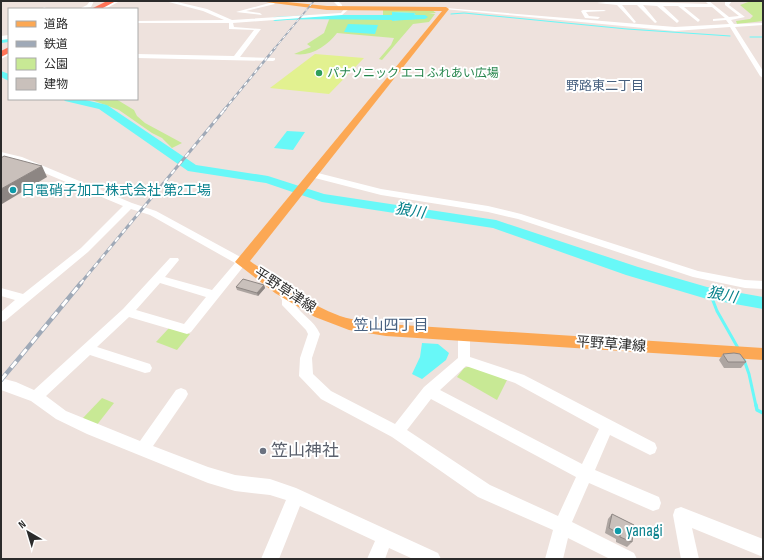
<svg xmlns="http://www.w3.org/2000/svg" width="764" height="560" font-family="'Sofia Sans Condensed','Noto Sans JP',sans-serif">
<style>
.green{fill:#c8e995;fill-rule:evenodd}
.pitch{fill:#e2f190}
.water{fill:#68f8f8}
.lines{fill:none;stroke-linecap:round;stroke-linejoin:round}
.stream-far2{stroke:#68f8f8;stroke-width:1}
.stream-far1{stroke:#68f8f8;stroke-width:3}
.stream{stroke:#68f8f8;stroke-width:3.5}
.river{fill:#68f8f8;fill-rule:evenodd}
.minor{fill:#fff;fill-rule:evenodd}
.major{fill:#fca854;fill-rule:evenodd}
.highway{fill:#ff7357;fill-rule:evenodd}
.rail-far3-casing{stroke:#9fa9b7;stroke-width:1.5}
.rail-far2-casing{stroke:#9fa9b7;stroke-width:2.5}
.rail-far1-casing{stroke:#9fa9b7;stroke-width:3}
.rail-casing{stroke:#9fa9b7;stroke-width:4.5}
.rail-far3{stroke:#fff;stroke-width:1;stroke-dasharray:3.5;stroke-linecap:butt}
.rail-far2{stroke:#fff;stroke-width:1.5;stroke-dasharray:4;stroke-linecap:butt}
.rail-far1{stroke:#fff;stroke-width:2;stroke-dasharray:5.5;stroke-linecap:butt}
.rail{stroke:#fff;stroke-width:3;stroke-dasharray:8;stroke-linecap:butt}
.wall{fill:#ada5a1}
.shaded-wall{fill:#8d8683}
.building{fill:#c9c0bb;stroke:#8d8683}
.leisure-dot{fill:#2e9e5b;stroke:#fff;stroke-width:1.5}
.culture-dot{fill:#0f9aa8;stroke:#fff;stroke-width:1.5}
.worship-dot{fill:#6b7280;stroke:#fff;stroke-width:1.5}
.labels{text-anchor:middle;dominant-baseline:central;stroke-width:4;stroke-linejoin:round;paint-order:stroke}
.far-leisure-label{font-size:12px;fill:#27864d;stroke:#fff;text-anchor:start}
.far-neighbourhood-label{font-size:13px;fill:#486180;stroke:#fff}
.culture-label{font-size:14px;fill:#0d838f;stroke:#fff;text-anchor:start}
.street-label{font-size:14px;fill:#2b2b2b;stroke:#fff}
.water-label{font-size:15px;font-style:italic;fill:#06808a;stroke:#fff}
.neighbourhood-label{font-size:15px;fill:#486180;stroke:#fff}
.near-worship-label{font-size:17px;fill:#5b616d;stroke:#fff;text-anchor:start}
.near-culture-label{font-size:17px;fill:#0d838f;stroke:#fff;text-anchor:start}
</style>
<rect width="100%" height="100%" fill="#eee2dd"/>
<!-- green -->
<g class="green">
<polygon points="751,1 763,2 763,21 737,24 736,21 750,19 753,16 740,5"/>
<path d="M 383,10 L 432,10 L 436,13 L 429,13 L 435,14 L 429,22 L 413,24 L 382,60 L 379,59 L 391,45 L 394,38 L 337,33 C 327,46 311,57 294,54 L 311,47 L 307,44 L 324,33 L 330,17 L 383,18 ZM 392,12 L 415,13 L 414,14 L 420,17 L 392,21 Z"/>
<polygon points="89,99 116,99 134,110 137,116 145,123 182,143 172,148 162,138 152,133 119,110"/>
<polygon points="169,328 190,334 177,350 156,342"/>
<polygon points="471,366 507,380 497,400 457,377 464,368"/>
<polygon points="102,398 114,403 96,426 82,419"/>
</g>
<!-- pitch -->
<polygon class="pitch" points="315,54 364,58 329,94 270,88"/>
<!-- water -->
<g class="water">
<polygon points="392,12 416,13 414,14 420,17 417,19 392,21"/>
<polygon points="348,24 378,25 375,34 344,32"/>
<polygon points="287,131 305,132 293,150 274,148"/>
<polygon points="422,343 438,344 449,353 446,360 422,379 412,374 420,357"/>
</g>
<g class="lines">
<!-- stream-far2 -->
<g class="stream-far2">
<polyline points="451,14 464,13 627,29 730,36"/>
<polyline points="750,37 763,37"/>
</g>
<!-- stream-far1 -->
<g class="stream-far1">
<polyline points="710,293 717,311 738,348"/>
<polyline points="743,357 749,374 756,406"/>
</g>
<!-- stream -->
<polyline class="stream" points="756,405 757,410 763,413"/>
<!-- river -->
<g class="river">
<path d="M 313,15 L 425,15 L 428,17 L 425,19 C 375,22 325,17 275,21 L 271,19 L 275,17 Z"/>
<polygon points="9,38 9,42 1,43 1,39"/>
<polygon points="1,71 9,74 9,81 1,77"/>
<polygon points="63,99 81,99 107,105 196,165 268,176 324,194 496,220 638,267 707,287 763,297 763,309 707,299 626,275 493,228 322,202 266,183 188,171 99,109 65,101"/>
</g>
<!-- minor -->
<g class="minor">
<polygon points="90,1 94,1 91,7 79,9 87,5"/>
<polygon points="114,1 120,1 105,9 99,9"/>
<polygon points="165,1 173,1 207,9 232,20 341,13 345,8 349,9 342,15 233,23 234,27 261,29 240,57 275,58 275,60 273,61 137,58 137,54 234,56 254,30 229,29 229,23 137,23 137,21 224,20 203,11"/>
<polygon points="333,1 338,1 342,5 342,10 338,10 338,6"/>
<polygon points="614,1 708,4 706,2 709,1 729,17 739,16 725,5 725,1 732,1 729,5 745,17 731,20 734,24 763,23 763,25 735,27 763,71 763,78 760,76 730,27 675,31 444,9 446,8 675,27 729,24 726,20 713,21 713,19 725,18 712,7 684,7 700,20 698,22 678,6 663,6 679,21 677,23 657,6 643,5 657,22 655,23 637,5 622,5 636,22 634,23 617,5 597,3"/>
<polygon points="273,2 275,4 246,11 260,13 262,15 236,12"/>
<polygon points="44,7 49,9 42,9"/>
<polygon points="583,10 604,10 606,11 586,12 589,16 600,17 598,19 585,18 581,11"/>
<polygon points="9,35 9,39 1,40 1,36"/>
<polygon points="9,51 9,55 1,59 1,55"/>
<path d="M 1,152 L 22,157 L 132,203 L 156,211 L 246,260 L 247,262 L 191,332 L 187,334 L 129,317 L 97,347 L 150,364 L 152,368 L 150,372 L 145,373 L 90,355 L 46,396 L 66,411 L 140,441 L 176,390 L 181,388 L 186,390 L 188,394 L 186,398 L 153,446 L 208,467 L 235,475 L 270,479 L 296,488 L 438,553 L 441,559 L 413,559 L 389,548 L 385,559 L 367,559 L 375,541 L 300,506 L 279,559 L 261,559 L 286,500 L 270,495 L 235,491 L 208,483 L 87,434 L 56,419 L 31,401 L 1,390 L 1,378 L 16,382 L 34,390 L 123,309 L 170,258 L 178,258 L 179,260 L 165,277 L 212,290 L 235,263 L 150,215 L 131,209 L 88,252 L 5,321 L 1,322 L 1,312 L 15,300 L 1,296 L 1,288 L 23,294 L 81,248 L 123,206 L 16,161 L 1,156 ZM 160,283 L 206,297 L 184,324 L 136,310 Z"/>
<polygon points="314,172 381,189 488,206 521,214 698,271 745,280 763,281 763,289 745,288 693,277 518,219 488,212 381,195 311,177 310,175"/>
<path d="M 282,287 C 291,290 291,298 295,304 C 302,316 314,320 320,334 L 312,358 L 313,374 L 331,391 L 395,424 L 424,387 L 458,358 L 458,335 L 460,332 L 468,332 L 470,335 L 470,357 L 524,375 L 655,443 L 657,448 L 655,453 L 650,455 L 610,435 L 595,470 L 659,497 L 661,503 L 659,509 L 653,511 L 589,483 L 572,522 L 634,553 L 637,559 L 610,559 L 568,538 L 563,559 L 545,559 L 553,530 L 478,497 L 392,437 L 321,399 L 299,376 L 300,358 L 308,334 L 306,330 L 282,305 L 282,300 L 276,291 ZM 466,366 L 515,383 L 599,429 L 582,464 L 440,390 ZM 431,399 L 576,477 L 558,516 L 490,485 L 407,430 Z"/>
<polygon points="681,507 763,539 763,557 692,528 699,559 681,559 673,515 675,509"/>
</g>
<!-- major -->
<path class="major" d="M 258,1 L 277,1 L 327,6 L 446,7 L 449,9 L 250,261 C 278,281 307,304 340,316 C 355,321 371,322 386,324 L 763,348 L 763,360 L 386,336 L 349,330 L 315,317 L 275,293 L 235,262 L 442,11 L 327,10 Z"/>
<!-- highway -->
<g class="highway">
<polygon points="107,1 116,1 101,9 91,9"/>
<polygon points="9,47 9,53 1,57 1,51"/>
</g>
<!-- rail-far3 casing -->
<g class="rail-far3-casing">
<polyline id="rail-far3" points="274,49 314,1"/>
</g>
<!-- rail-far2 casing -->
<g class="rail-far2-casing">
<polyline id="rail-far2" points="224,110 275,48"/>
</g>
<!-- rail-far1 casing -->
<g class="rail-far1-casing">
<polyline id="rail-far1" points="80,284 225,109"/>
</g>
<!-- rail casing -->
<g class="rail-casing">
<polyline id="rail" points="1,380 81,283"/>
</g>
<!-- rail-far3 -->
<use href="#rail-far3" class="rail-far3"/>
<!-- rail-far2 -->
<use href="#rail-far2" class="rail-far2"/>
<!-- rail-far1 -->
<use href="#rail-far1" class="rail-far1"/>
<!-- rail -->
<use href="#rail" class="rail"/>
</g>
<!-- wall -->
<g class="wall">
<polygon points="264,285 265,288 258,296 237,290 236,287"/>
<polygon points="723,354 746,362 741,368 724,368 719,360"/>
<polygon points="612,514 632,542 627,547 616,542 616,539 605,533 608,519"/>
</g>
<!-- shaded-wall -->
<g class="shaded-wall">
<polygon points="42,166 47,177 2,204 1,203 1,189"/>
<polygon points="264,285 265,288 258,296 257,293"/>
</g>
<!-- building -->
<g class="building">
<polygon points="4,156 42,166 1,189 1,158"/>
<polygon points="243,279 264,285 257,293 236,287"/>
<polygon points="734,353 740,354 746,362 728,362 723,354"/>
<polygon points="612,514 634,525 632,542 620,537 620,534 609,528"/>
</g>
<!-- markers -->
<circle class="leisure-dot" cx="319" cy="73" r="4"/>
<g class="culture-dot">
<circle cx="13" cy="190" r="4"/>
<circle cx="618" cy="531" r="4"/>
</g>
<circle class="worship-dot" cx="263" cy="451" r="4"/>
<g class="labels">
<!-- far-leisure labels -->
<g class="far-leisure-label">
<text x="327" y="73">パナソニック エコ ふれあい広場</text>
</g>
<!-- far-neighbourhood labels -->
<g class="far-neighbourhood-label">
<text x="605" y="86">野路東二丁目</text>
</g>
<!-- culture labels -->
<g class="culture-label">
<text x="21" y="190">日電硝子加工株式会社 第2工場</text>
</g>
<!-- street labels -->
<g class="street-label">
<text transform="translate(285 290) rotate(33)">平野草津線</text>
<text transform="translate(611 344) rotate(4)">平野草津線</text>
</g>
<!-- water labels -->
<g class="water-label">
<text transform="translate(410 211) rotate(9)">狼川</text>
<text transform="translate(722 295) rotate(11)">狼川</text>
</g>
<!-- neighbourhood labels -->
<g class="neighbourhood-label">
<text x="391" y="325">笠山四丁目</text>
</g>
<!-- near-worship labels -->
<g class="near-worship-label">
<text x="271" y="451">笠山神社</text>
</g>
<!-- near-culture labels -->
<g class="near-culture-label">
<text x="626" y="531">yanagi</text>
</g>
</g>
<!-- border -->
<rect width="764" height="560" fill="none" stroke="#2b2b2b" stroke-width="4"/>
<!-- legend -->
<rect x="8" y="8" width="130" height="92" fill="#ffffff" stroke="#aaaaaa"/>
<rect x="16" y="21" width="20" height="6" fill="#fca854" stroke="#aaaaaa"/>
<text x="44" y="28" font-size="12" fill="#2b2b2b">道路</text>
<rect x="16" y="41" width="20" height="6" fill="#9fa9b7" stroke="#aaaaaa"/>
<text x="44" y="48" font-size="12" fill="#2b2b2b">鉄道</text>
<rect x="16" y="58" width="20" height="12" fill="#c8e995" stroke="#aaaaaa"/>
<text x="44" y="68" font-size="12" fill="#2b2b2b">公園</text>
<rect x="16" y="78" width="20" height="12" fill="#c9c0bb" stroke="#aaaaaa"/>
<text x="44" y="88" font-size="12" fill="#2b2b2b">建物</text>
<!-- north arrow -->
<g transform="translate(28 532) rotate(322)" stroke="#ffffff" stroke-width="3" paint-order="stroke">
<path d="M0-3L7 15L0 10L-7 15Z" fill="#2b2b2b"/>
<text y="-6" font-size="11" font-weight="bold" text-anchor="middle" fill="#2b2b2b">N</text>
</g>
</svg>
